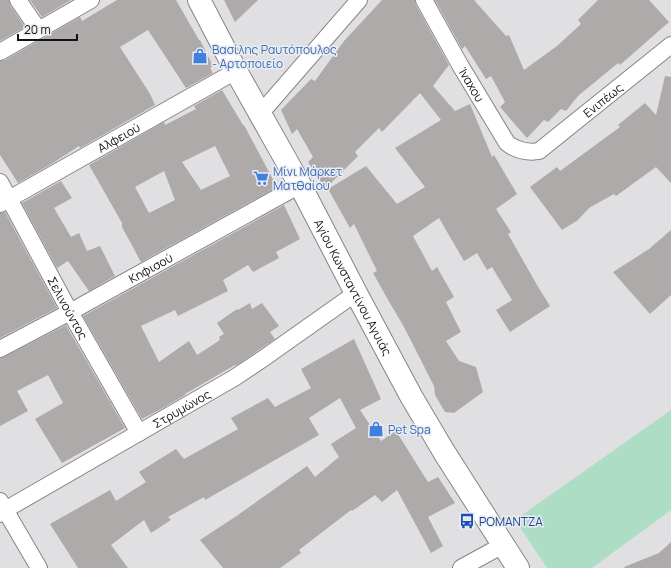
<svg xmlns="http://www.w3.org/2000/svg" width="671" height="568" font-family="Manrope,sans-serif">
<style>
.green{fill:#addec5}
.building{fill:#aeaaa9;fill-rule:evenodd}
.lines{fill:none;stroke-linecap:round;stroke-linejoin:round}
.street-casing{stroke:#858486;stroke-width:18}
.secondary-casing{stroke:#858486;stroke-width:24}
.street{stroke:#fff;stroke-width:16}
.secondary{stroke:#fff;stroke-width:22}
.labels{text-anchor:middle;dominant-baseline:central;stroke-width:3;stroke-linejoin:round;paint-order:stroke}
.shop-label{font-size:12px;fill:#366cbe;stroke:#edecef;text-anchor:start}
.street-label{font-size:12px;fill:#121213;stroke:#edecef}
.transit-label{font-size:12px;fill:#164399;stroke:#edecef;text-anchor:start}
</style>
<rect width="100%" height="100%" fill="#e0dfe2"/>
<!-- green -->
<polygon class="green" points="671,410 671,510 592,568 547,568 515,520"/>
<!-- building -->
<g class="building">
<polygon points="0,0 9,0 10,5 25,27 0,41"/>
<polygon points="30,0 71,0 42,17"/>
<polygon points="117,0 176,0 199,40 200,40 213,66 210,68 213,73 186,88 148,30 120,47 150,94 155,105 80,148 79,146 53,163 18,183 0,155 0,61 5,60 80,17 82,21"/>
<polygon points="224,0 258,0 235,22"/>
<polygon points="382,0 415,0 416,5 449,65 433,86 455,111 470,104 492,157 494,155 517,194 496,209 511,232 508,234 537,285 550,306 510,332 496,310 512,300 492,267 487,270 477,253 464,261 439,218 413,236 432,271 437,267 454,297 446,302 461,332 446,341 459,361 476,367 483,392 454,413 445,412 435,395 434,386 404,327 387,298 373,273 377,271 354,224 350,228 328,189 366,166 397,204 425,187 395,148 441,120 420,93 382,132 379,128 355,152 358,156 327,187 325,184 323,185 308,162 313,157 297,129 292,134 281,110 311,79 315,81 344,41"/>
<polygon points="435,0 474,0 506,36 509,35 524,70 557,46 581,24 578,20 598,0 649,0 669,22 620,65 618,63 578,96 566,111 561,109 548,122 544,120 527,138 500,107 505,102 491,76 486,79 465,46 462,49"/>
<polygon points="665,76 671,77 671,183 656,167 616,196 614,194 589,208 578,220 562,230 530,187 557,167 560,171 620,127 618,125 645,103 656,115"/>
<path d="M 222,90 L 243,125 L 244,125 L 277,187 L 141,262 L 122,227 L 122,223 L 89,165 L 164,122 L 165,125 L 196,109 L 194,106 ZM 215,146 L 230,176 L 201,190 L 182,162 ZM 164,171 L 175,200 L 149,213 L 135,187 Z"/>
<polygon points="61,181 72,198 54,208 71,237 79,233 87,251 100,246 115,276 89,291 68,261 57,268 22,203"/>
<polygon points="284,205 300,239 276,252 279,258 253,272 248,265 223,280 228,291 178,316 175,310 141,326 159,362 189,341 197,355 220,340 219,337 224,334 217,323 237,309 238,310 250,303 252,309 262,303 279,326 270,332 275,339 237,365 235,365 211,379 185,394 185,395 163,408 142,419 83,316"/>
<polygon points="5,212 57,308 0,338 0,213"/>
<polygon points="671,230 671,295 650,314 613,272 649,249"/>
<polygon points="66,325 125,428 62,463 35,419 63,403 48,375 17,391 28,411 0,426 0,358 4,357"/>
<polygon points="354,339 381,399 360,410 381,441 396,431 428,482 438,477 455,503 428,517 443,546 431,553 397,490 382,502 375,495 352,511 351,510 299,550 301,553 280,568 223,568 200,540 235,517 307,466 315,477 339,457 331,444 356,428 340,398 309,418 319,435 205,500 204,497 168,517 171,520 151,533 144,520 111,545 128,568 78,568 50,524 110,490 116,501 146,482 139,472 176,449 184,459 238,429 231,418 268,398 275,407 311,388 301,369"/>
<polygon points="671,542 671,568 625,568 624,567 659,553"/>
</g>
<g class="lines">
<!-- street casing -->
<g class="street-casing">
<g id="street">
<polyline points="18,0 38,29"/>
<path id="s1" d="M 424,0 L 460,65 L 507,143 C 515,150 528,153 539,151 L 671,45"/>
<polyline points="0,52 91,0"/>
<polyline points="260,114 359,0"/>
<path id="s2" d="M 0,182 L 70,312 L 139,433"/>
<path id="s3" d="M 0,204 L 236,71"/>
<path id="s4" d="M 0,349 L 70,312 L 300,185"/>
<polyline points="0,501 39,568"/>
<path id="s5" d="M 0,514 L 5,510 L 234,378 L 264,358 L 356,293"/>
<polyline points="461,568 503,545"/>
</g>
</g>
<!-- secondary casing -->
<g class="secondary-casing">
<g id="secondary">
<path id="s6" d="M 199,0 L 236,71 L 300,185 L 356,293 L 411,396 L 444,452 L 518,568"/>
</g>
</g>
<!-- street -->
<use href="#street" class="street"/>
<!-- secondary -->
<use href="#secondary" class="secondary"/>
</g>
<!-- icons -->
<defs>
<g id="shop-bare" transform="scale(1.2)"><path d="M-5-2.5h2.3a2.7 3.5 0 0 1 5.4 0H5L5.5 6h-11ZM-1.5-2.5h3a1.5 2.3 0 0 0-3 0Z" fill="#3f7fe0" stroke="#edecef" stroke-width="2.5" paint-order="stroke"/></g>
<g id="supermarket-bare" transform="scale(1.2)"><path d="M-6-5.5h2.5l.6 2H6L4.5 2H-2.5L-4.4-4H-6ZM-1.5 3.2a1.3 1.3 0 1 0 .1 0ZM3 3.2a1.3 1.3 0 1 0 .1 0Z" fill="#3f7fe0" stroke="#edecef" stroke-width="2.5" paint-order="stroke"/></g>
<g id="bus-bare" transform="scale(1.2)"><path d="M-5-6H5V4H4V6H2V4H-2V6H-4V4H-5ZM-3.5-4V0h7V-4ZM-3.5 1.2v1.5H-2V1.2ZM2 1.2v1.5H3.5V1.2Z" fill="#1a4fb4" stroke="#edecef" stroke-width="2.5" paint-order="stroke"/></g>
</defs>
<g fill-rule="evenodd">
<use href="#shop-bare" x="200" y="56"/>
<use href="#supermarket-bare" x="261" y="178"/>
<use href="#shop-bare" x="376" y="429"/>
<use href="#bus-bare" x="467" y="521"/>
</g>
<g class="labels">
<!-- shop labels -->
<g class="shop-label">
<text x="212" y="49">Βασίλης Ραυτόπουλος<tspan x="212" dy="14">- Αρτοποιείο</tspan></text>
<text x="273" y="171">Μίνι Μάρκετ<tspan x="273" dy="14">Ματθαίου</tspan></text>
<text x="388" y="429">Pet Spa</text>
</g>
<!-- street labels -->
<g class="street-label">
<text stroke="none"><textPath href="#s1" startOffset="97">Ίναχου</textPath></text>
<text stroke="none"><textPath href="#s1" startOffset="281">Ενιπέως</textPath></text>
<text stroke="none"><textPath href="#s3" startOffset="136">Αλφειού</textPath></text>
<text stroke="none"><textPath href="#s4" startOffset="171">Κηφισού</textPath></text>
<text stroke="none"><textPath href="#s6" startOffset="326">Αγίου Κωνσταντίνου Αγυιάς</textPath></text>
<text stroke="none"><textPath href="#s2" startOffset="143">Σελινούντος</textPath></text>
<text stroke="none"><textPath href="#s5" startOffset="210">Στρυμώνος</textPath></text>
</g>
<!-- transit labels -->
<g class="transit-label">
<text x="479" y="521">ΡΟΜΑΝΤΖΑ</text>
</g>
</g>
<!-- scale -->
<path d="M18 34v6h59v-6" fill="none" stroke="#121213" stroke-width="2"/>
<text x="24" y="34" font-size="12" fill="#121213" stroke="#edecef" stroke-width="3" paint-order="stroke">20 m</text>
</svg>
